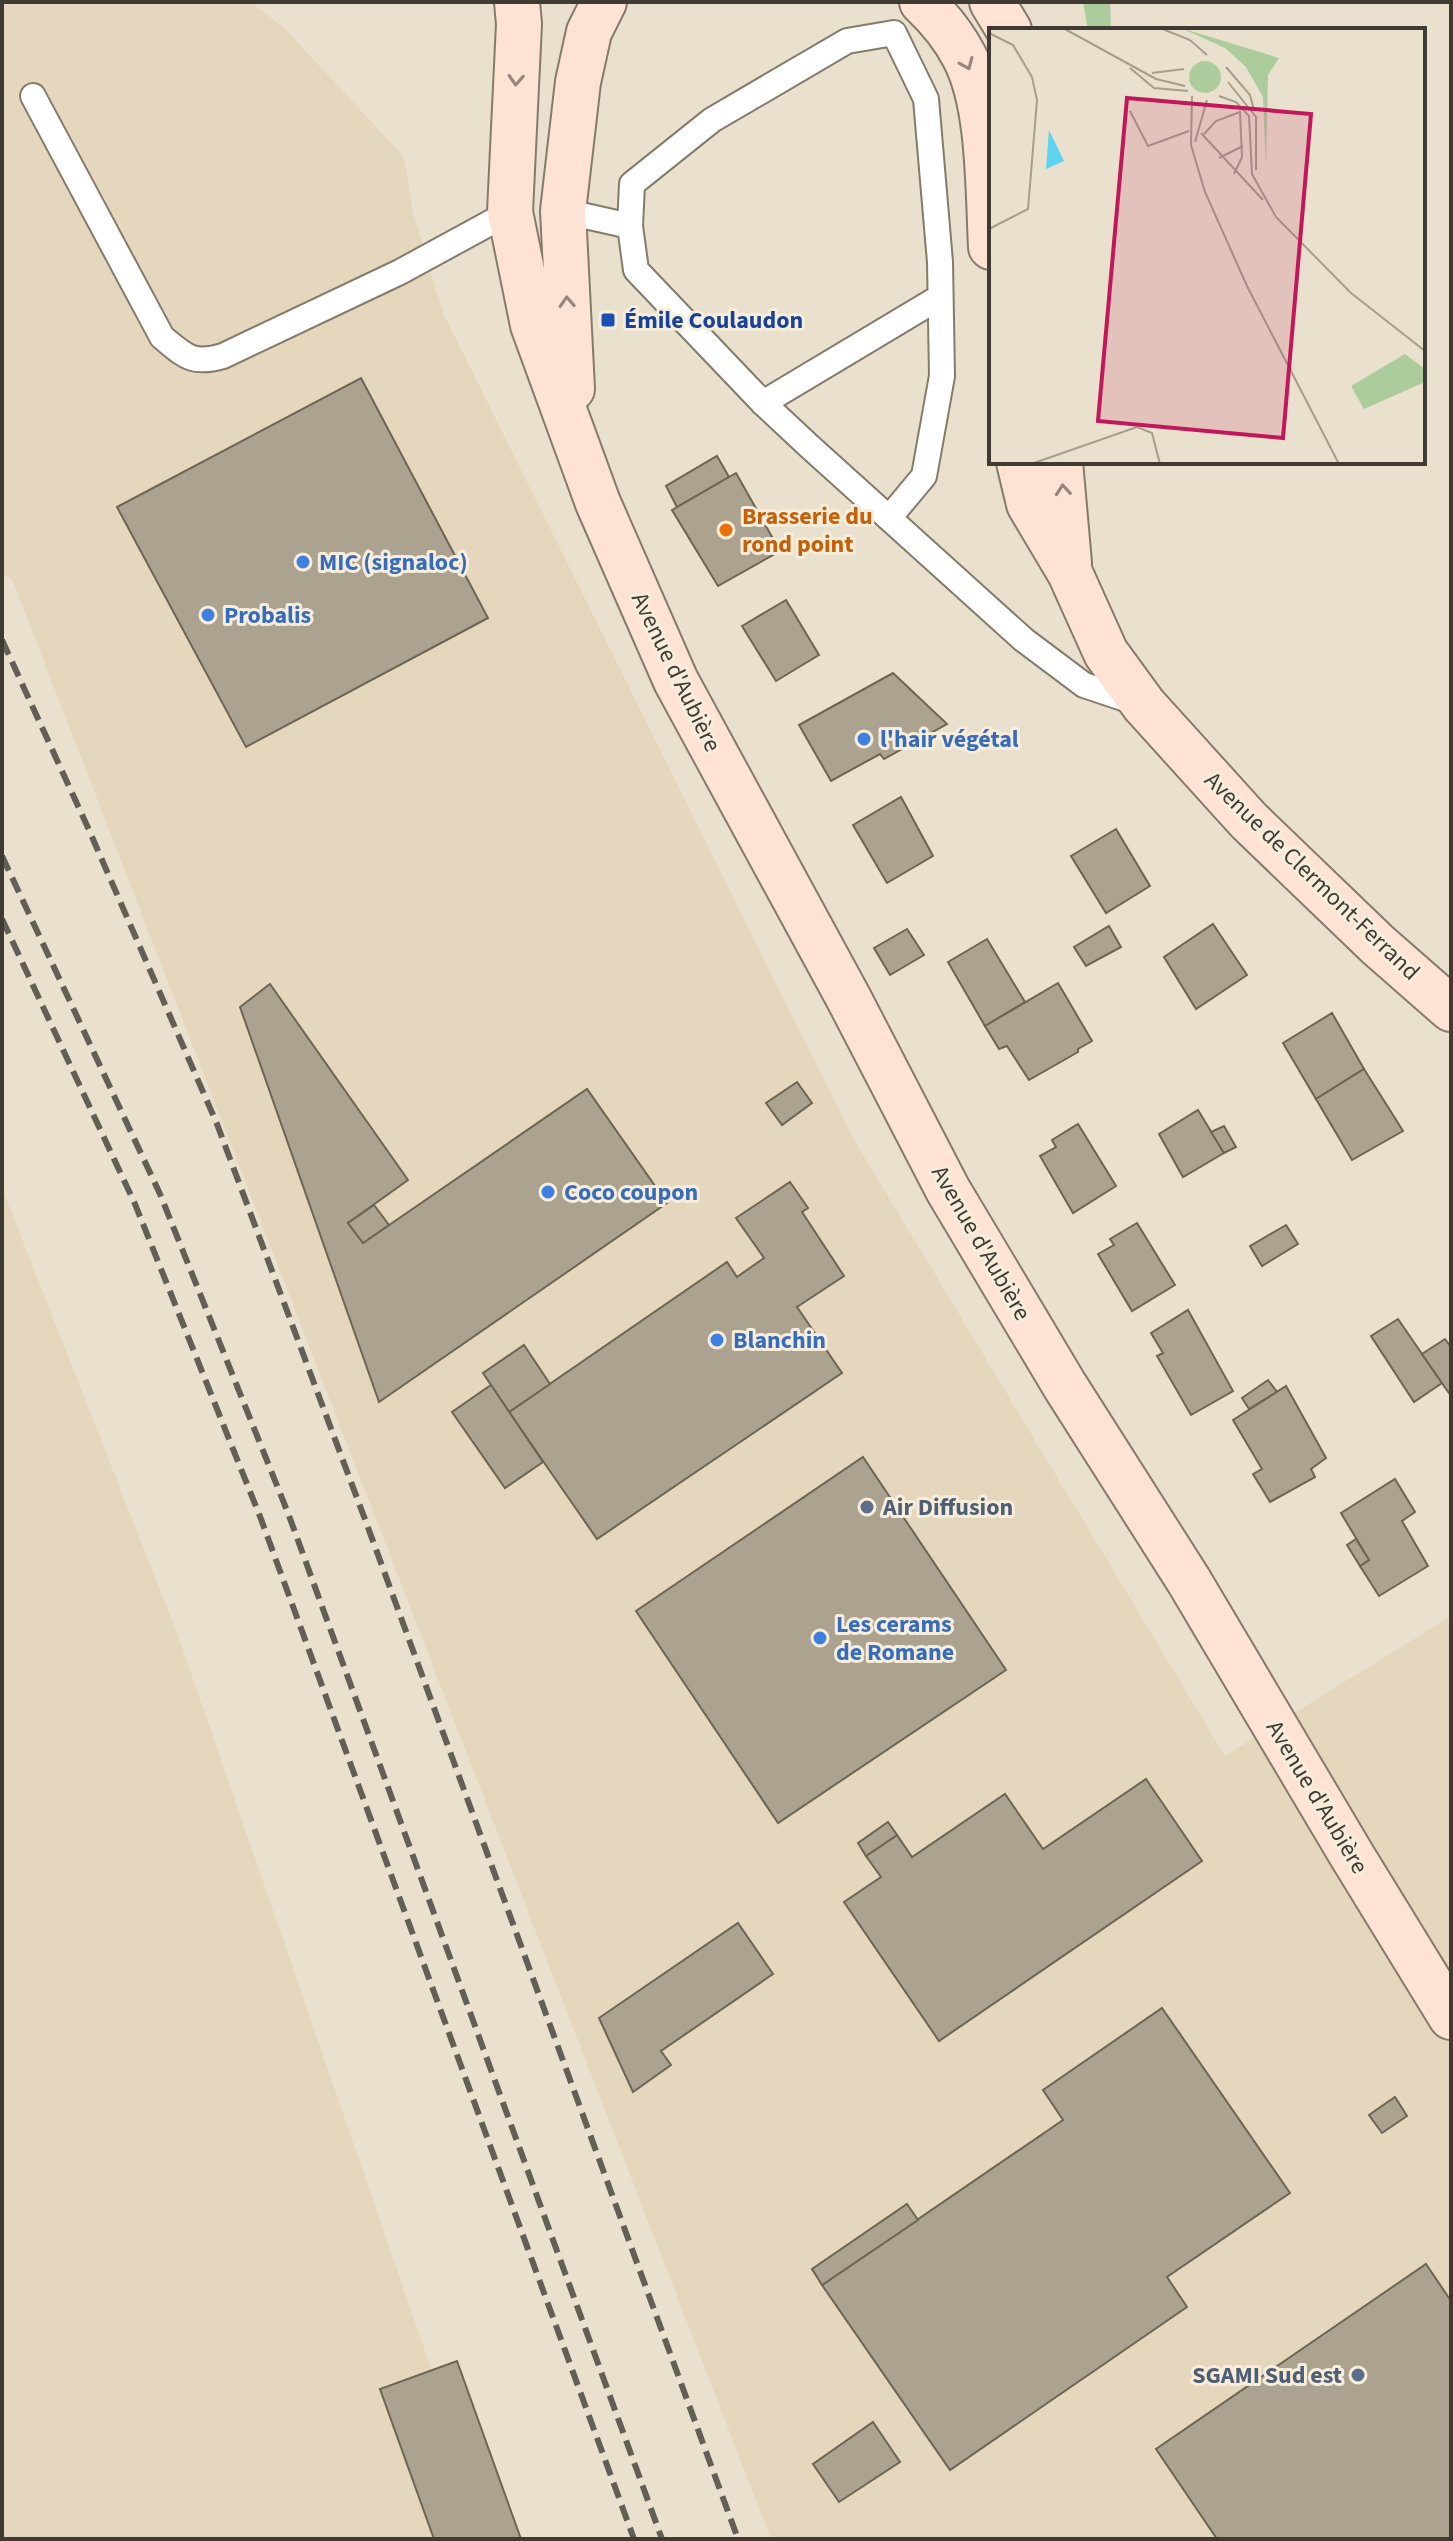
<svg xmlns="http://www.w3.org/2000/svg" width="1453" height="2541" font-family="'Source Sans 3',sans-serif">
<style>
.built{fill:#e5d7bd}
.green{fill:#adcc9e}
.building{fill:#aca290;stroke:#6d6554;stroke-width:2}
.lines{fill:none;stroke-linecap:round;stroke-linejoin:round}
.lane-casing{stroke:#847b6a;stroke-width:28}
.secondary-casing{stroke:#847b6a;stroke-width:48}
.lane{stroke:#fff;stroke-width:24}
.secondary{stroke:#fee3d5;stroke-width:44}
.rail{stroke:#645f55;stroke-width:6;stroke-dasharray:16 8;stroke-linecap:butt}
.oneway{stroke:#95877c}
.transit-dot{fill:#1a4fb4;stroke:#f7edda;stroke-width:3}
.food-dot{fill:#e8710a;stroke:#f7edda;stroke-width:3}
.shop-dot{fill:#3f7fe0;stroke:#f7edda;stroke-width:3}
.service-dot{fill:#5c6f8a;stroke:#f7edda;stroke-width:3}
.labels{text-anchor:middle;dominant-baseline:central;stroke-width:6;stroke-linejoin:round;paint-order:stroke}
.transit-label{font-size:24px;font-weight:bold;fill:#164399;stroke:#f7edda;text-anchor:start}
.food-label{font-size:24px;font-weight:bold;fill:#c56008;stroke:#f7edda;text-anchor:start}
.shop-label{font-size:24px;font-weight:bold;fill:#366cbe;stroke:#f7edda;text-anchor:start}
.street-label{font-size:24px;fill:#3f3b33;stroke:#f7edda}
.service-label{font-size:24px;font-weight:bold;fill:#4e5e75;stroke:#f7edda;text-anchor:start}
.inset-road{fill:none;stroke:#a59e8f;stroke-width:2}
.view{fill:#c2185b;fill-opacity:0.15;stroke:#c2185b;stroke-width:4}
.inset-edge{fill:none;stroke:#3f3b33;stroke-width:4}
</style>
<rect width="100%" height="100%" fill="#e9e0cd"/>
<!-- built -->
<g class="built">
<polygon points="2,2 251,2 286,30 404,157 413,213 443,313 853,1138 1225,1756 1451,1616 1451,2539 771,2539 12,579 2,575"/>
<polygon points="2,1188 180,1641 490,2539 2,2539"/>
</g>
<!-- green -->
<polygon class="green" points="1083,2 1110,2 1111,30 1088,30"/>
<!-- building -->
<g class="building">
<polygon points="361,378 488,618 246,747 117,507"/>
<polygon points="717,456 729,477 677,507 666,486"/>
<polygon points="736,473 780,551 718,586 672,510"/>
<polygon points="786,600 819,655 776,681 742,626"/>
<polygon points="893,673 947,724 884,759 880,754 831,781 799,725"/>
<polygon points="901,797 933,856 887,883 853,825"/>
<polygon points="1116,829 1150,886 1106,913 1071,856"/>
<polygon points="1213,924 1247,975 1196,1009 1164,957"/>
<polygon points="1109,926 1121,947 1086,966 1074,947"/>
<polygon points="907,929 924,955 890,975 874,948"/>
<polygon points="987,939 1025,1002 985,1026 948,962"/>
<polygon points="1058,983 1092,1041 1078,1049 1078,1052 1029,1080 1007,1046 999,1049 985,1026"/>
<polygon points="270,984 408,1180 348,1223 363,1243 587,1089 667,1203 379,1402 240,1007"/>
<polygon points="1332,1013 1364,1069 1316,1099 1283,1043"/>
<polygon points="1364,1069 1403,1131 1352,1160 1316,1099"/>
<polygon points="797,1082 812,1103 782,1125 766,1103"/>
<polygon points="1198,1110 1224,1153 1183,1177 1159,1134"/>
<polygon points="1078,1124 1116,1186 1073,1213 1040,1156 1056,1147 1052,1140"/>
<polygon points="1224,1126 1236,1147 1224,1153 1211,1132"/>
<polygon points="790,1182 808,1208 802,1212 844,1276 797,1307 842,1373 597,1539 509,1412 727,1262 737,1277 764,1258 736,1218"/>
<polygon points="374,1205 389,1225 363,1243 348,1223"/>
<polygon points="1137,1223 1175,1285 1132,1311 1098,1254 1114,1245 1110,1239"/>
<polygon points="1286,1225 1298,1244 1262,1266 1250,1246"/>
<polygon points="1188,1310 1233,1391 1191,1415 1157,1356 1163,1353 1151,1333"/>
<polygon points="1398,1319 1442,1383 1414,1402 1371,1336"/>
<polygon points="1445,1339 1451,1347 1451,1396 1422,1354"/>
<polygon points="524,1345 550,1384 509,1412 483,1373"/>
<polygon points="1268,1380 1277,1392 1249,1409 1242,1398"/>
<polygon points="491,1385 543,1462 505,1488 452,1412"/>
<polygon points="1286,1386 1326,1458 1311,1469 1315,1477 1270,1502 1253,1474 1262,1469 1233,1420"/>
<polygon points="863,1457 1006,1670 778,1823 636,1611"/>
<polygon points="1395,1479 1415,1512 1402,1521 1428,1566 1379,1596 1360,1566 1369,1560 1341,1513"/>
<polygon points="1356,1539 1369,1560 1360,1566 1347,1545"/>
<polygon points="1146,1779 1202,1861 939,2041 844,1902 881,1877 866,1856 897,1835 912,1857 1005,1794 1043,1849"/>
<polygon points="888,1822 897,1835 866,1856 858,1843"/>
<polygon points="738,1923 773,1974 661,2051 671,2065 633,2092 599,2018"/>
<polygon points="1162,2008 1290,2193 1167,2277 1187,2307 950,2470 822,2285 1063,2120 1043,2090"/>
<polygon points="1395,2097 1407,2116 1382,2133 1369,2115"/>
<polygon points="907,2204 918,2220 822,2285 812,2269"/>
<polygon points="1426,2264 1451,2301 1451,2539 1217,2539 1156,2449"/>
<polygon points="457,2361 521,2539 434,2539 380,2389"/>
<polygon points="873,2422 900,2462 839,2502 813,2464"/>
</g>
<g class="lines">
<!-- lane casing -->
<g class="lane-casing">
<g id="lane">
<path d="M 33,96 L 162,337 C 185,356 192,365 223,356 L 400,272 L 510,212"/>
<polyline points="563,211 630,226 636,270 763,403 809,446 1024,640 1084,685 1138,703"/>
<polyline points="630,226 632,184 712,120 847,41 894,33 926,99 940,262 942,376 924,476 889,518"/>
<polyline points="763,403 940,297"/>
</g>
</g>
<!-- secondary casing -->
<g class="secondary-casing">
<g id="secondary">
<polyline points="517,2 519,24 510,212 533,325 598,503 676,681 849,999 948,1190 1065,1386 1189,1581 1351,1854 1451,2017"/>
<path d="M 922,2 C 939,18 953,35 964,56 C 990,104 988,191 991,247"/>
<polyline points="992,2 1009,30"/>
<polyline points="572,389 563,211 578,82 589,32 604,2"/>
<polyline points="1019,462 1029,504 1070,573 1106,653 1144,705 1249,821 1378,945 1451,1009"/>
<polyline points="1060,462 1069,563"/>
</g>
</g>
<!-- lane -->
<use href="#lane" class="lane"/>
<!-- secondary -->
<use href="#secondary" class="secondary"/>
<!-- rail -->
<g class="rail">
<polyline points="2,640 89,830 217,1124 366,1522 738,2539"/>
<polyline points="2,856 160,1194 288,1513 662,2539"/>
<polyline points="2,919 135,1204 261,1519 634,2539"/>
</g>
</g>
<!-- one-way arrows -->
<defs><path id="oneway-chevron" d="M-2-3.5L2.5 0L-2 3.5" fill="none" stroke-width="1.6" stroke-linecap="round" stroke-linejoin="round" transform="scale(2)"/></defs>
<g class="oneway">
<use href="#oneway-chevron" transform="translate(967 64) rotate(67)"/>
<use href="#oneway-chevron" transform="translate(516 80) rotate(93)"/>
<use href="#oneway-chevron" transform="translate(567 302) rotate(-93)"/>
<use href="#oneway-chevron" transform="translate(1063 490) rotate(-95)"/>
</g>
<!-- markers -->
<rect class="transit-dot" x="600" y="312" width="16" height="16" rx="4"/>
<circle class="food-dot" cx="726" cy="530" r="8"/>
<g class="shop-dot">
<circle cx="303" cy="562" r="8"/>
<circle cx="208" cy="615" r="8"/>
<circle cx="864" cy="739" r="8"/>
<circle cx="548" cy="1192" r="8"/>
<circle cx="717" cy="1340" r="8"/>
<circle cx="820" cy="1638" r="8"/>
</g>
<g class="service-dot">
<circle cx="867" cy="1507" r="8"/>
<circle cx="1358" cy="2375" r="8"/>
</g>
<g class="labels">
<!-- transit labels -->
<g class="transit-label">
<text x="624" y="320">Émile Coulaudon</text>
</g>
<!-- food labels -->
<g class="food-label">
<text x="742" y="516">Brasserie du<tspan x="742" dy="28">rond point</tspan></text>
</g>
<!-- shop labels -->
<g class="shop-label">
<text x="319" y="562">MIC (signaloc)</text>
<text x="224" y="615">Probalis</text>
<text x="880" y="739">l'hair végétal</text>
<text x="564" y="1192">Coco coupon</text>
<text x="733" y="1340">Blanchin</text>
<text x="836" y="1624">Les cerams<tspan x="836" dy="28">de Romane</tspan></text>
</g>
<!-- street labels -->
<g class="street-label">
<text transform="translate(676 672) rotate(64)">Avenue d'Aubière</text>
<text transform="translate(1312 876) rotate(44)">Avenue de Clermont-Ferrand</text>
<text transform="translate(981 1243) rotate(60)">Avenue d'Aubière</text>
<text transform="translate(1317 1797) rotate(59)">Avenue d'Aubière</text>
</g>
<!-- service labels -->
<g class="service-label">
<text x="883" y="1507">Air Diffusion</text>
<text x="1342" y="2375" text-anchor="end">SGAMI Sud est</text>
</g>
</g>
<!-- overview -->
<g transform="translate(989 28)">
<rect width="436" height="436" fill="#e9e0cd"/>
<path d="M 192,0 L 290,30 L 279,47 L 277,139 L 274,69 L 257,39 L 236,20 ZM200 49a16 16 0 1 1 32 0a16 16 0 1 1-32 0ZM 416,326 L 436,341 L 436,354 L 375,381 L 362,358 Z" fill="#adcc9e"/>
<path d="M 60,102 L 75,133 L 57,141 Z" fill="#5ed2ef"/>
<path class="inset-road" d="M 74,0 L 167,51 L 196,58M 171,0 L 201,12 L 218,27M 0,5 L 24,17 L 43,49 L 48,72 L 39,181 L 0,201M 237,39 L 261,67 L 265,82M 141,40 L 165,60 L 199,63M 163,45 L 195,41M 239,54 L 267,89 L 267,142M 203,68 L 202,117 L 216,164 L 258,258 L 350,436M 230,68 L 247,74 L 260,88 L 263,146 L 287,189 L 362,265 L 436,323M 141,83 L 159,118 L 200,103M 212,105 L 274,172M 215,106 L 227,93 L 251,84 L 253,129 L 245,146M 206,114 L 218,72M 230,130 L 254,118M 42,436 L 148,399 L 163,405 L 171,436"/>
<path class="view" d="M 138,70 L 322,86 L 294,410 L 109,393 Z"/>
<rect width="436" height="436" class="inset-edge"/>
</g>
<!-- border -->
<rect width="1453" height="2541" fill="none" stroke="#3f3b33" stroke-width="8"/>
</svg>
